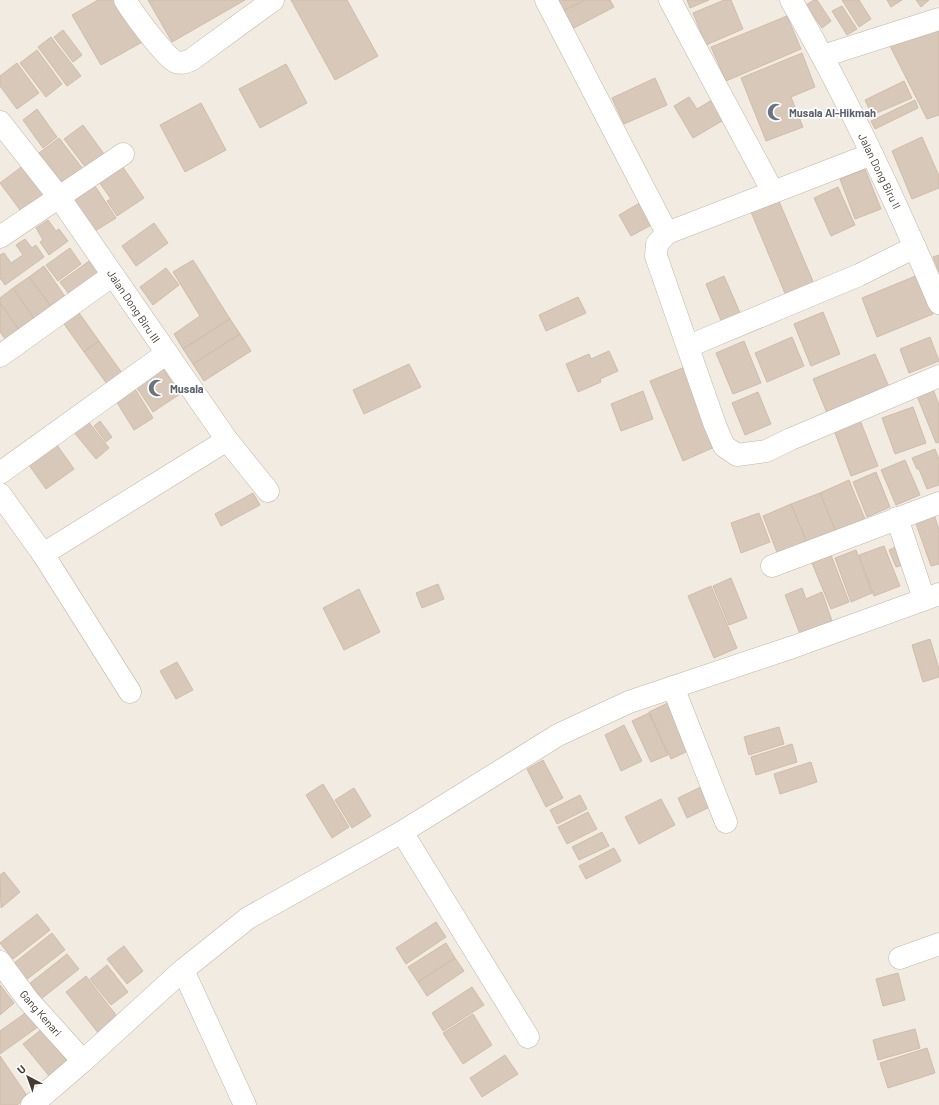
<svg xmlns="http://www.w3.org/2000/svg" width="939" height="1105" font-family="Barlow,sans-serif">
<style>
.building{fill:#d7c8b9;stroke:#d0bca9}
.lines{fill:none;stroke-linecap:round;stroke-linejoin:round}
.street-casing{stroke:#c1b5a6;stroke-width:23}
.street{stroke:#fff;stroke-width:22}
.labels{text-anchor:middle;dominant-baseline:central;stroke-width:3.5;stroke-linejoin:round;paint-order:stroke}
.worship-label{font-size:11px;font-weight:bold;fill:#5b616d;stroke:#fff;text-anchor:start}
.street-label{font-size:11px;fill:#443b32;stroke:#fff}
</style>
<rect width="100%" height="100%" fill="#f2ebe1"/>
<!-- building -->
<g class="building">
<polygon points="98,0 123,0 146,40 101,65 72,15"/>
<polygon points="148,0 245,0 172,42"/>
<polygon points="291,0 347,0 378,56 335,80"/>
<polygon points="557,0 585,0 563,11"/>
<polygon points="585,0 610,0 614,7 572,29 563,11"/>
<polygon points="687,0 709,0 690,8"/>
<polygon points="724,0 731,0 743,29 706,45 693,13"/>
<polygon points="814,0 817,0 831,21 822,28 806,5"/>
<polygon points="842,0 859,0 871,19 859,27"/>
<polygon points="887,0 902,0 891,7"/>
<polygon points="916,0 929,0 921,7"/>
<polygon points="842,6 857,29 847,35 832,11"/>
<polygon points="787,16 801,49 726,81 711,47"/>
<polygon points="939,27 939,115 927,119 889,44"/>
<polygon points="63,30 82,55 73,62 54,37"/>
<polygon points="51,37 81,76 67,86 38,47"/>
<polygon points="37,50 62,84 46,97 20,63"/>
<polygon points="802,53 815,87 791,97 803,127 766,141 741,78"/>
<polygon points="17,63 39,93 17,109 0,86 0,76"/>
<polygon points="286,64 307,103 260,128 239,89"/>
<polygon points="655,78 667,105 624,124 612,98"/>
<polygon points="904,81 912,98 872,115 865,100"/>
<polygon points="689,97 697,109 717,97 729,117 693,138 674,106"/>
<polygon points="915,100 918,108 875,129 871,121"/>
<polygon points="201,103 226,150 185,172 160,125"/>
<polygon points="37,109 57,137 43,148 23,120"/>
<polygon points="83,125 104,154 86,168 64,139"/>
<polygon points="922,137 939,176 939,188 912,199 892,151"/>
<polygon points="59,138 83,169 63,184 39,153"/>
<polygon points="120,163 144,198 117,216 107,201 111,199 97,179"/>
<polygon points="24,165 47,196 23,214 0,183"/>
<polygon points="865,169 881,209 855,219 840,179"/>
<polygon points="93,183 116,218 95,231 72,197"/>
<polygon points="838,187 855,225 831,236 814,198"/>
<polygon points="778,199 815,286 787,298 751,212"/>
<polygon points="645,200 657,222 631,236 619,215"/>
<polygon points="48,220 56,231 59,229 68,241 49,255 40,242 43,240 36,228"/>
<polygon points="154,223 168,243 136,266 122,246"/>
<polygon points="25,239 32,248 36,245 44,257 5,285 0,278 0,255 4,253 11,263 23,255 16,245"/>
<polygon points="70,248 81,264 58,281 46,265"/>
<polygon points="939,255 939,272 933,257"/>
<polygon points="92,259 103,274 71,297 60,282"/>
<polygon points="193,260 230,319 183,349 174,334 200,316 173,272"/>
<polygon points="44,266 66,298 52,308 29,277"/>
<polygon points="166,268 179,285 153,305 140,287"/>
<polygon points="918,275 933,314 877,337 862,298"/>
<polygon points="724,276 741,315 722,323 706,284"/>
<polygon points="29,277 52,308 35,320 13,288"/>
<polygon points="13,288 35,320 20,331 0,303 0,298"/>
<polygon points="578,297 586,313 546,331 539,315"/>
<polygon points="0,303 20,331 6,340 0,332"/>
<polygon points="77,310 99,341 84,352 62,321"/>
<polygon points="823,312 840,354 811,366 794,324"/>
<polygon points="230,319 240,334 193,364 183,349"/>
<polygon points="240,334 251,351 204,381 193,364"/>
<polygon points="792,337 804,366 767,382 755,353"/>
<polygon points="930,337 939,361 909,373 900,349"/>
<polygon points="99,341 122,373 107,384 84,352"/>
<polygon points="744,341 761,383 733,394 716,353"/>
<polygon points="609,351 618,371 600,379 601,382 578,392 566,364 589,354 591,359"/>
<polygon points="875,354 889,387 827,413 813,379"/>
<polygon points="160,364 180,394 153,412 133,382"/>
<polygon points="409,364 421,387 364,414 353,390"/>
<polygon points="685,367 717,446 683,461 650,381"/>
<polygon points="132,384 153,418 134,430 113,396"/>
<polygon points="933,389 939,405 939,442 936,443 917,396"/>
<polygon points="643,391 653,419 621,431 611,404"/>
<polygon points="758,392 771,424 745,435 732,403"/>
<polygon points="913,407 926,443 895,454 882,418"/>
<polygon points="87,420 109,448 96,459 73,431"/>
<polygon points="860,420 878,466 851,476 834,430"/>
<polygon points="100,421 112,437 106,442 94,426"/>
<polygon points="57,445 74,469 46,489 29,465"/>
<polygon points="935,449 939,459 939,485 927,489 919,469 917,469 912,458"/>
<polygon points="905,460 920,495 896,505 881,470"/>
<polygon points="876,472 890,507 867,517 853,482"/>
<polygon points="849,480 865,519 836,532 820,493"/>
<polygon points="253,493 260,505 221,526 215,514"/>
<polygon points="820,493 836,532 807,543 791,504"/>
<polygon points="791,504 807,543 778,555 763,516"/>
<polygon points="933,511 939,530 939,564 931,566 914,518"/>
<polygon points="759,513 770,542 741,553 731,523"/>
<polygon points="900,545 907,564 896,567 889,550"/>
<polygon points="884,546 900,586 874,596 859,555"/>
<polygon points="856,550 872,593 851,602 835,558"/>
<polygon points="831,555 849,602 831,609 812,563"/>
<polygon points="731,578 747,618 729,625 713,586"/>
<polygon points="438,584 444,599 422,608 416,593"/>
<polygon points="711,586 737,648 714,658 688,596"/>
<polygon points="802,588 806,599 822,592 832,621 800,634 785,595"/>
<polygon points="359,589 380,632 344,650 323,608"/>
<polygon points="930,639 939,669 939,677 923,682 912,645"/>
<polygon points="177,662 193,690 176,699 160,671"/>
<polygon points="668,703 690,750 671,759 649,712"/>
<polygon points="649,713 668,755 651,762 632,721"/>
<polygon points="624,725 642,761 621,771 605,735"/>
<polygon points="779,727 784,744 749,755 744,737"/>
<polygon points="792,744 797,762 756,775 751,757"/>
<polygon points="543,760 563,798 546,807 527,769"/>
<polygon points="811,762 817,782 780,794 774,774"/>
<polygon points="323,784 349,827 332,838 306,795"/>
<polygon points="707,784 716,804 687,818 678,798"/>
<polygon points="354,788 371,816 352,828 335,800"/>
<polygon points="580,795 587,809 557,824 550,810"/>
<polygon points="661,799 675,825 639,844 625,817"/>
<polygon points="588,812 597,829 567,844 558,827"/>
<polygon points="602,832 609,846 579,860 572,847"/>
<polygon points="614,848 621,861 586,879 579,866"/>
<polygon points="4,872 20,892 1,908 0,875"/>
<polygon points="37,914 50,930 13,959 0,943"/>
<polygon points="436,922 446,937 406,964 396,948"/>
<polygon points="52,933 65,950 26,980 13,964"/>
<polygon points="446,943 455,958 418,982 408,967"/>
<polygon points="124,946 143,971 127,984 107,959"/>
<polygon points="67,954 79,969 41,999 29,984"/>
<polygon points="455,958 464,971 427,996 418,982"/>
<polygon points="107,965 128,992 111,1005 90,979"/>
<polygon points="898,973 905,1000 883,1006 876,979"/>
<polygon points="86,976 119,1019 99,1034 66,992"/>
<polygon points="0,985 14,1003 0,1015"/>
<polygon points="472,987 484,1005 443,1031 432,1013"/>
<polygon points="31,1009 42,1024 0,1054 0,1031"/>
<polygon points="473,1014 492,1045 463,1064 443,1033"/>
<polygon points="42,1029 68,1062 50,1077 23,1044"/>
<polygon points="915,1029 920,1048 878,1060 873,1040"/>
<polygon points="927,1048 935,1073 888,1088 880,1063"/>
<polygon points="505,1055 518,1074 482,1097 470,1078"/>
<polygon points="0,1056 28,1097 17,1105 0,1105"/>
</g>
<g class="lines">
<!-- street casing -->
<g class="street-casing">
<g id="street">
<path d="M 125,0 C 132,12 165,57 176,62 C 182,64 186,62 191,60 L 273,0"/>
<polyline points="546,0 667,233 657,244 656,256 715,425 724,446 737,455 766,451 791,439 939,376"/>
<polyline points="670,0 773,192"/>
<path d="M 791,0 C 847,97 895,199 939,303"/>
<polyline points="823,56 939,19"/>
<polyline points="0,122 59,197 227,440 268,491"/>
<polyline points="667,233 872,154"/>
<polyline points="0,237 123,154"/>
<polyline points="689,346 859,275 915,247"/>
<polyline points="0,356 113,275"/>
<polyline points="0,473 167,353"/>
<polyline points="0,494 43,554 130,692"/>
<polyline points="897,518 924,599"/>
<polyline points="43,554 227,440"/>
<polyline points="772,566 939,503"/>
<polyline points="673,687 726,822"/>
<polyline points="402,832 528,1037"/>
<polyline points="900,958 939,944"/>
<polyline points="0,962 28,1000 83,1061"/>
<polyline points="183,970 245,1105"/>
<polyline points="32,1105 83,1061 183,970 248,918 402,832 558,735 629,702 793,647 939,594"/>
</g>
</g>
<!-- street -->
<use href="#street" class="street"/>
</g>
<!-- icons -->
<defs>
<g id="mosque-bare" transform="scale(1.38)"><path d="M3.5-4.9A6 6 0 1 0 3.5 4.9A5 5 0 1 1 3.5-4.9Z" fill="#6b7280" stroke="#fff" stroke-width="2.5" paint-order="stroke"/></g>
</defs>
<g fill-rule="evenodd">
<use href="#mosque-bare" x="776" y="112"/>
<use href="#mosque-bare" x="157" y="388"/>
</g>
<g class="labels">
<!-- worship labels -->
<g class="worship-label">
<text x="789" y="112">Musala Al-Hikmah</text>
<text x="170" y="388">Musala</text>
</g>
<!-- street labels -->
<g class="street-label">
<text transform="translate(880 171) rotate(64)">Jalan Dong Biru II</text>
<text transform="translate(134 306) rotate(56)">Jalan Dong Biru III</text>
<text transform="translate(41 1013) rotate(49)">Gang Kenari</text>
</g>
</g>
<!-- north arrow -->
<g transform="translate(28 1077) rotate(319)" stroke="#ffffff" stroke-width="3" paint-order="stroke">
<path d="M0-3L7 15L0 10L-7 15Z" fill="#443b32"/>
<text y="-6" font-size="11" font-weight="bold" text-anchor="middle" fill="#443b32">U</text>
</g>
</svg>
